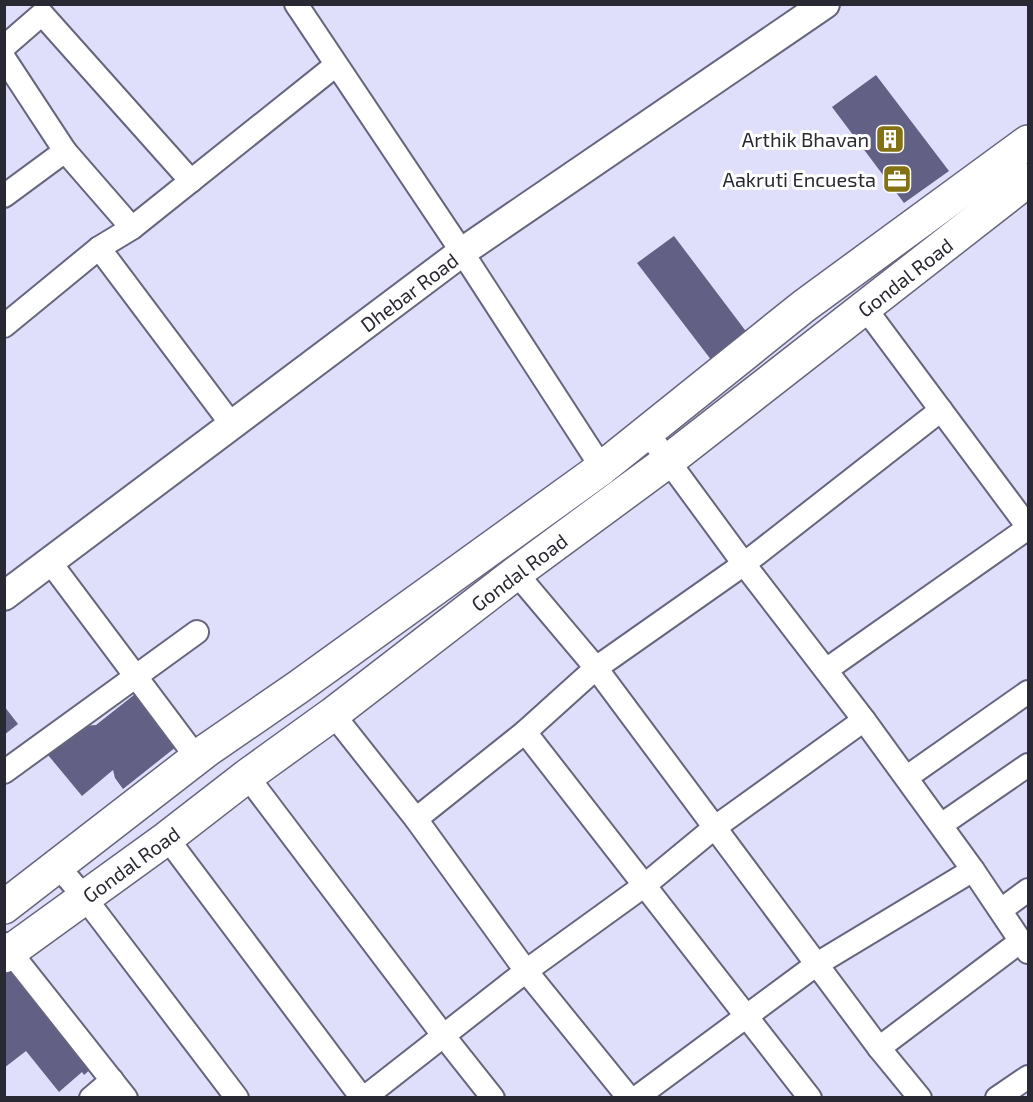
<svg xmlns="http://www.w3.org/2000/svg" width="1033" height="1102" font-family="'Exo 2',sans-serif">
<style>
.building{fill:#626084}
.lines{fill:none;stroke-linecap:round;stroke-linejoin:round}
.minor-casing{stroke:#66657e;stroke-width:26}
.tertiary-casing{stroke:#66657e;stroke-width:32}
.secondary-casing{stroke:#66657e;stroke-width:36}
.minor{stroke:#fff;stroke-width:22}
.tertiary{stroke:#fff;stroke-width:28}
.secondary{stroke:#fff;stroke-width:33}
.labels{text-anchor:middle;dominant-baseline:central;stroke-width:6;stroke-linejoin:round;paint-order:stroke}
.poi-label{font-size:20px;fill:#292934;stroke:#fff;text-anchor:end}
.street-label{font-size:20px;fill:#292934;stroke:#fff}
</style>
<rect width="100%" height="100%" fill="#e0dffb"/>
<!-- building -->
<g class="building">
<polygon points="876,75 949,171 904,203 832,107"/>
<polygon points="674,236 748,334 712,361 637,263"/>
<polygon points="139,691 181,743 123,789 115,778 113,770 82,796 48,755 82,726 96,725"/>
<polygon points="4,706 18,724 4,735"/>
<polygon points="9,961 92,1068 84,1075 82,1072 59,1092 26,1051 4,1068 4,965"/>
</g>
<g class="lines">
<!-- minor casing -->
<g class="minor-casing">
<g id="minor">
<polyline points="296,4 462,252 602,468"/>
<polyline points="4,47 42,14 191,181"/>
<polyline points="4,58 65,151 132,228"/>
<polyline points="4,196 65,151"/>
<polyline points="99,248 232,425"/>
<polyline points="865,308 1028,527"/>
<polyline points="4,326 99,248 132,228 336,65"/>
<polyline points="50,562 197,758"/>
<polyline points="516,573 596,668 879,1048 920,1098"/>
<polyline points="826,670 1028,528"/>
<polyline points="333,714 416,819 526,971 629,1098"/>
<polyline points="864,720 973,870 1028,952"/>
<polyline points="525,732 810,1098"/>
<polyline points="4,772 197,632"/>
<polyline points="247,776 443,1035 493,1098"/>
<polyline points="907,777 1028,692"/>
<polyline points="416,819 525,732 596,668 744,564 941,410"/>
<polyline points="941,825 1028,765"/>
<polyline points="167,838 362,1098"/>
<polyline points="57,865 85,898 237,1098"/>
<polyline points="1001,910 1028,890"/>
<polyline points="4,944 126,1098"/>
<polyline points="879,1048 1021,941"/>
<polyline points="91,1098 112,1080"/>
<polyline points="364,1098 526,971 645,885 714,828 864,720 744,564 647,432"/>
<polyline points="636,1098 817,964 973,870"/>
<polyline points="997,1098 1028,1077"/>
</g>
</g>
<!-- tertiary casing -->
<g class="tertiary-casing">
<polyline id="tertiary" points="4,596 462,252 825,4"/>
</g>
<!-- secondary casing -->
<g class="secondary-casing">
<g id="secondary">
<polyline points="4,907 207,750 297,688 602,468 804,306 1028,142"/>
<polyline points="4,956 167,838 247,776 333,714 516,573 668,461 1028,180"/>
</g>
</g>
<!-- minor -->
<use href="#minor" class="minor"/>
<!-- tertiary -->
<use href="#tertiary" class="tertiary"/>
<!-- secondary -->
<use href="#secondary" class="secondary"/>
</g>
<!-- icons -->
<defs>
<g id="building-square" transform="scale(1.5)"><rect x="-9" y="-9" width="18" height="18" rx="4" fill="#837214" stroke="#fff"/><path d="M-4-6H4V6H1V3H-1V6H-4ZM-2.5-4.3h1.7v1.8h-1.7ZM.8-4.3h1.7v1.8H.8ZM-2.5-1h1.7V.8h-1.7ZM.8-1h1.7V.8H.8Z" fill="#fff"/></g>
<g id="office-square" transform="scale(1.5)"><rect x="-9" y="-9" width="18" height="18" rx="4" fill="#837214" stroke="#fff"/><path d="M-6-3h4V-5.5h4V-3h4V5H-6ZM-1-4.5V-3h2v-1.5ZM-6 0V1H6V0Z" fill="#fff"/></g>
</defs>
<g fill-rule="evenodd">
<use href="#building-square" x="890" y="139"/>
<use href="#office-square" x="897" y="179"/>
</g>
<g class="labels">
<!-- poi labels -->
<g class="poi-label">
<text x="869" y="139">Arthik Bhavan</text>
<text x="876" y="179">Aakruti Encuesta</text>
</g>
<!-- street labels -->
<g class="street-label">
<text transform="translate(905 277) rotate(-38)">Gondal Road</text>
<text transform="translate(409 292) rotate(-37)">Dhebar Road</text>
<text transform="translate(519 572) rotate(-37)">Gondal Road</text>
<text transform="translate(131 864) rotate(-36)">Gondal Road</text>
</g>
</g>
<!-- border -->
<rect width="1033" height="1102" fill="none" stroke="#292934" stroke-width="12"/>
</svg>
